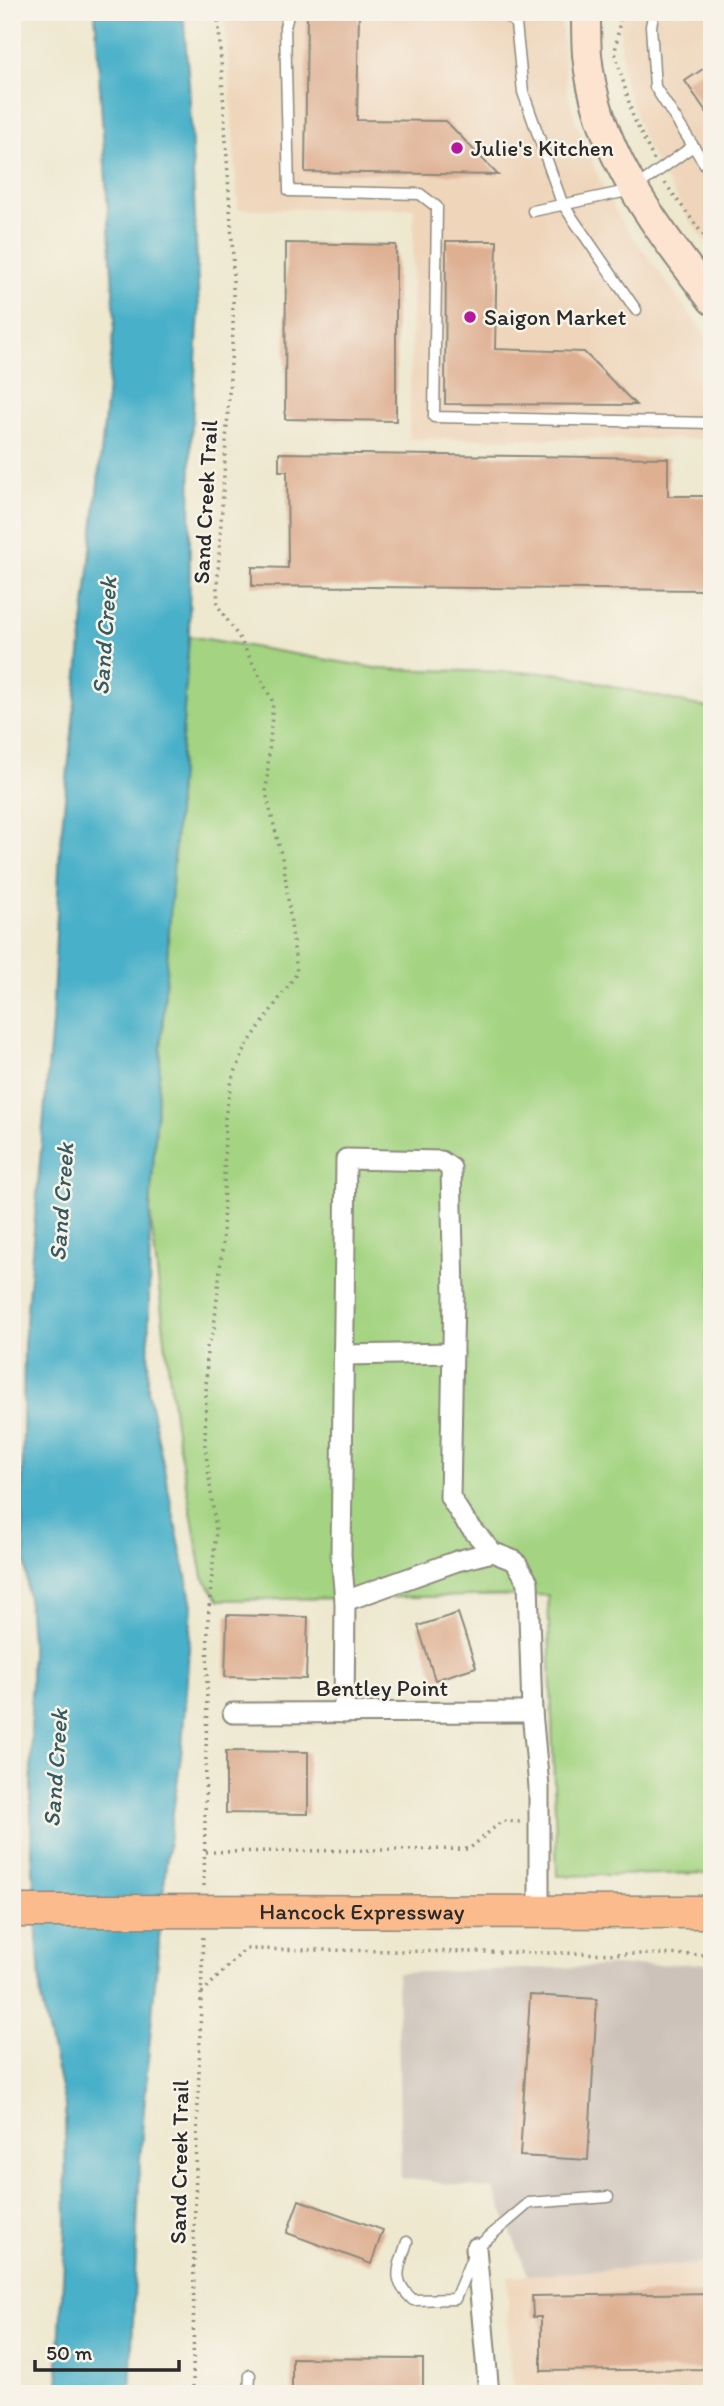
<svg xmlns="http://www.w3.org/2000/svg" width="724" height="2406" font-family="Itim,sans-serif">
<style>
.built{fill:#efd6bb}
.industrial{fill:#cdc2b9}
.green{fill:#a4d482;stroke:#688056;stroke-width:2}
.water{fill:#49b0c9;stroke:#3a6e7a;stroke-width:2}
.building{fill:#deaf91}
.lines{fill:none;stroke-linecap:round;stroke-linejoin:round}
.lane-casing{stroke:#8c8a7d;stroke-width:13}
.street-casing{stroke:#8c8a7d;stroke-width:23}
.secondary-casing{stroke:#8c8a7d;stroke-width:32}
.primary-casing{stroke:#8c8a7d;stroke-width:35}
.path{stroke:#8c8a7d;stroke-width:3.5;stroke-dasharray:2 5;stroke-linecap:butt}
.lane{stroke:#fff;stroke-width:10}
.street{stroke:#fff;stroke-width:19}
.secondary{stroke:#fde4d1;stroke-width:28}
.primary{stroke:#fbbb8d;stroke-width:32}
.poi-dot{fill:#b5179e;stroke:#f7f3e8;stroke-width:2.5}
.labels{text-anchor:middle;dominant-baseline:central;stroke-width:5;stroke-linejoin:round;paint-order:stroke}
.poi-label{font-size:23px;fill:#2b2b2b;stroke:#f7f3e8;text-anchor:start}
.street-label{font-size:23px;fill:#2b2b2b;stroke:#f7f3e8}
.water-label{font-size:24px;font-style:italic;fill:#365a62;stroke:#f7f3e8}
</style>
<rect width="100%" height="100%" fill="#f7f3e8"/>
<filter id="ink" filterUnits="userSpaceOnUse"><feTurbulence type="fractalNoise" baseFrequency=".0143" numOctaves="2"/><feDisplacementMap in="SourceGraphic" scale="14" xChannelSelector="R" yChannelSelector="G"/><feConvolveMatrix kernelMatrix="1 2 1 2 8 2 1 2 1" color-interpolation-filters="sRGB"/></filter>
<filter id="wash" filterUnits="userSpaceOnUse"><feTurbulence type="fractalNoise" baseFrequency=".00686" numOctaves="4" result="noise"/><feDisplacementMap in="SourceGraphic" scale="28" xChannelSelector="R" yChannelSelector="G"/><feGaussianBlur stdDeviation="1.57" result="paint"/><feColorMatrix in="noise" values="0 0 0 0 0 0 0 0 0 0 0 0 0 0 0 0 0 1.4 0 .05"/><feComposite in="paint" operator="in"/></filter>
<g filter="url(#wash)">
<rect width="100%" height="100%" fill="#eee8cf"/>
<!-- built -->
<g class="built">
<polygon points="225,12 560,12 568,94 576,122 598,176 619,218 712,344 712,439 409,439 414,208 238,209"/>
<polygon points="618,12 712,12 712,249 690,221 647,148 624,82"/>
<polygon points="712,2263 712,2394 514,2394 508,2351 508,2276"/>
</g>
<!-- industrial -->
<polygon class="industrial" points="712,1963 712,2263 528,2275 494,2189 401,2178 397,1973"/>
<!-- green -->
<polygon class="green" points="189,636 381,669 555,673 712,709 712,1873 557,1876 548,1595 219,1600 203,1577 175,1425 150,1211"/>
<!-- water -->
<polygon class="water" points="95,12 183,12 189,83 199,310 191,444 189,636 150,1211 148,1390 192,1605 182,1748 166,1864 149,2048 140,2159 130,2394 60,2394 58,2365 66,2227 65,2106 41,1999 31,1835 31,1641 22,1515 24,1344 52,1023 60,846 115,319"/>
<g id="blocks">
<!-- building -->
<g class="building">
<polygon points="307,12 359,12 357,120 446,121 498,175 305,172"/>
<polygon points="712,63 712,120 685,81"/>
<polygon points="446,241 497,241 495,349 584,352 636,405 445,404"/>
<polygon points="286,243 396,245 396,421 285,419"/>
<polygon points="279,453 668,458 668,496 712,496 712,590 252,586 252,567 288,568 287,471 279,471"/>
<polygon points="458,1613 476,1667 435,1680 418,1626"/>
<polygon points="227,1615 308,1617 306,1679 225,1677"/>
<polygon points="226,1751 308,1752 308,1814 226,1813"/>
<polygon points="530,1995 597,1999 588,2160 520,2156"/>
<polygon points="299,2200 383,2230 371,2264 287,2233"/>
<polygon points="712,2293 712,2369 541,2371 541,2317 533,2317 532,2296"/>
<polygon points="292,2358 423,2359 423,2394 292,2394"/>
</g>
</g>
</g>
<g filter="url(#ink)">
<use href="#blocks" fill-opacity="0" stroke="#8c8a7d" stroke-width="2"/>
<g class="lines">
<!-- lane casing -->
<g class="lane-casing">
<g id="lane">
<polyline points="289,12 285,27 289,191 420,194 437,207 434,417 712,423"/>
<polyline points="654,12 651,26 655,87 712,175"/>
<polyline points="501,14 510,18 516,24 523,92 562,203 636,310"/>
<polyline points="533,211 632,190 693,146"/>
<path d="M 407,2242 C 399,2268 390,2279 413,2300 L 455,2299 L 476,2248 L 529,2203 L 608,2197"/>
<polyline points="249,2394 250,2375"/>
</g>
</g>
<!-- street casing -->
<g class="street-casing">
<g id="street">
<polyline points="344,1355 453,1353"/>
<polyline points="345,1601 457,1561 492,1552"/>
<polyline points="233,1713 532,1712"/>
<polyline points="344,1713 345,1601 341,1555 346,1159 441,1161 451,1168 454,1294 450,1497 465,1521 492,1552 515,1561 528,1582 532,1712 539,1787 539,1912"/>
<polyline points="476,2248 489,2394"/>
</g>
</g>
<!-- secondary casing -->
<g class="secondary-casing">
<path id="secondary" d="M 586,12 C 586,26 586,41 587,55 C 596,151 656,226 712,300"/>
</g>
<!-- primary casing -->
<g class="primary-casing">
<g id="primary">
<path id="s1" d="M 12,1911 L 712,1912"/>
</g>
</g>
<!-- path -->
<g class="path">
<polyline points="621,12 615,52 633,117 654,160"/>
<polyline points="665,183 712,247"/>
<polyline points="206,1852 469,1849 502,1821 520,1822"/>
<polyline points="204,1886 208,1620 216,1531 205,1446 207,1346 214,1328 223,1240 225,1117 232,1079 247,1045 297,973 284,866 266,793 273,702 240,639 218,606 217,588 233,329 233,257 218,12"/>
<polyline points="202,1993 245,1949 712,1955"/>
<polyline points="193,2394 194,2236 203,1934"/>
</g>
<!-- lane -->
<use href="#lane" class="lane"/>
<!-- street -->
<use href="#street" class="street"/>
<!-- secondary -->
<use href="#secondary" class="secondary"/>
<!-- primary -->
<use href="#primary" class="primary"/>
</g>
</g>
<!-- markers -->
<g class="poi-dot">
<circle cx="457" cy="148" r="7"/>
<circle cx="470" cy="317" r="7"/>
</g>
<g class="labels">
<!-- poi labels -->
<g class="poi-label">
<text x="471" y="148">Julie's Kitchen</text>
<text x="484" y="317">Saigon Market</text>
</g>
<!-- street labels -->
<g class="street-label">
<text transform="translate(205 502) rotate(-87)">Sand Creek Trail</text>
<text x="382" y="1688">Bentley Point</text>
<text stroke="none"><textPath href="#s1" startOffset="350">Hancock Expressway</textPath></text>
<text transform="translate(179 2162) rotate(-89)">Sand Creek Trail</text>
</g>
<!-- water labels -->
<g class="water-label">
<text transform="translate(104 636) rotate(-86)">Sand Creek</text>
<text transform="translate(61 1202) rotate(-86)">Sand Creek</text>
<text transform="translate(55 1768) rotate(-86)">Sand Creek</text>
</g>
</g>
<!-- margin -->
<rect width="724" height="2406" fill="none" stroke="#f7f3e8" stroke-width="42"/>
<!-- scale -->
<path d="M35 2360v10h144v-10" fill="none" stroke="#2b2b2b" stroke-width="3.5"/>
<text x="46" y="2360" font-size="21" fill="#2b2b2b" stroke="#f7f3e8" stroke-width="5" paint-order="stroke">50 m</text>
</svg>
